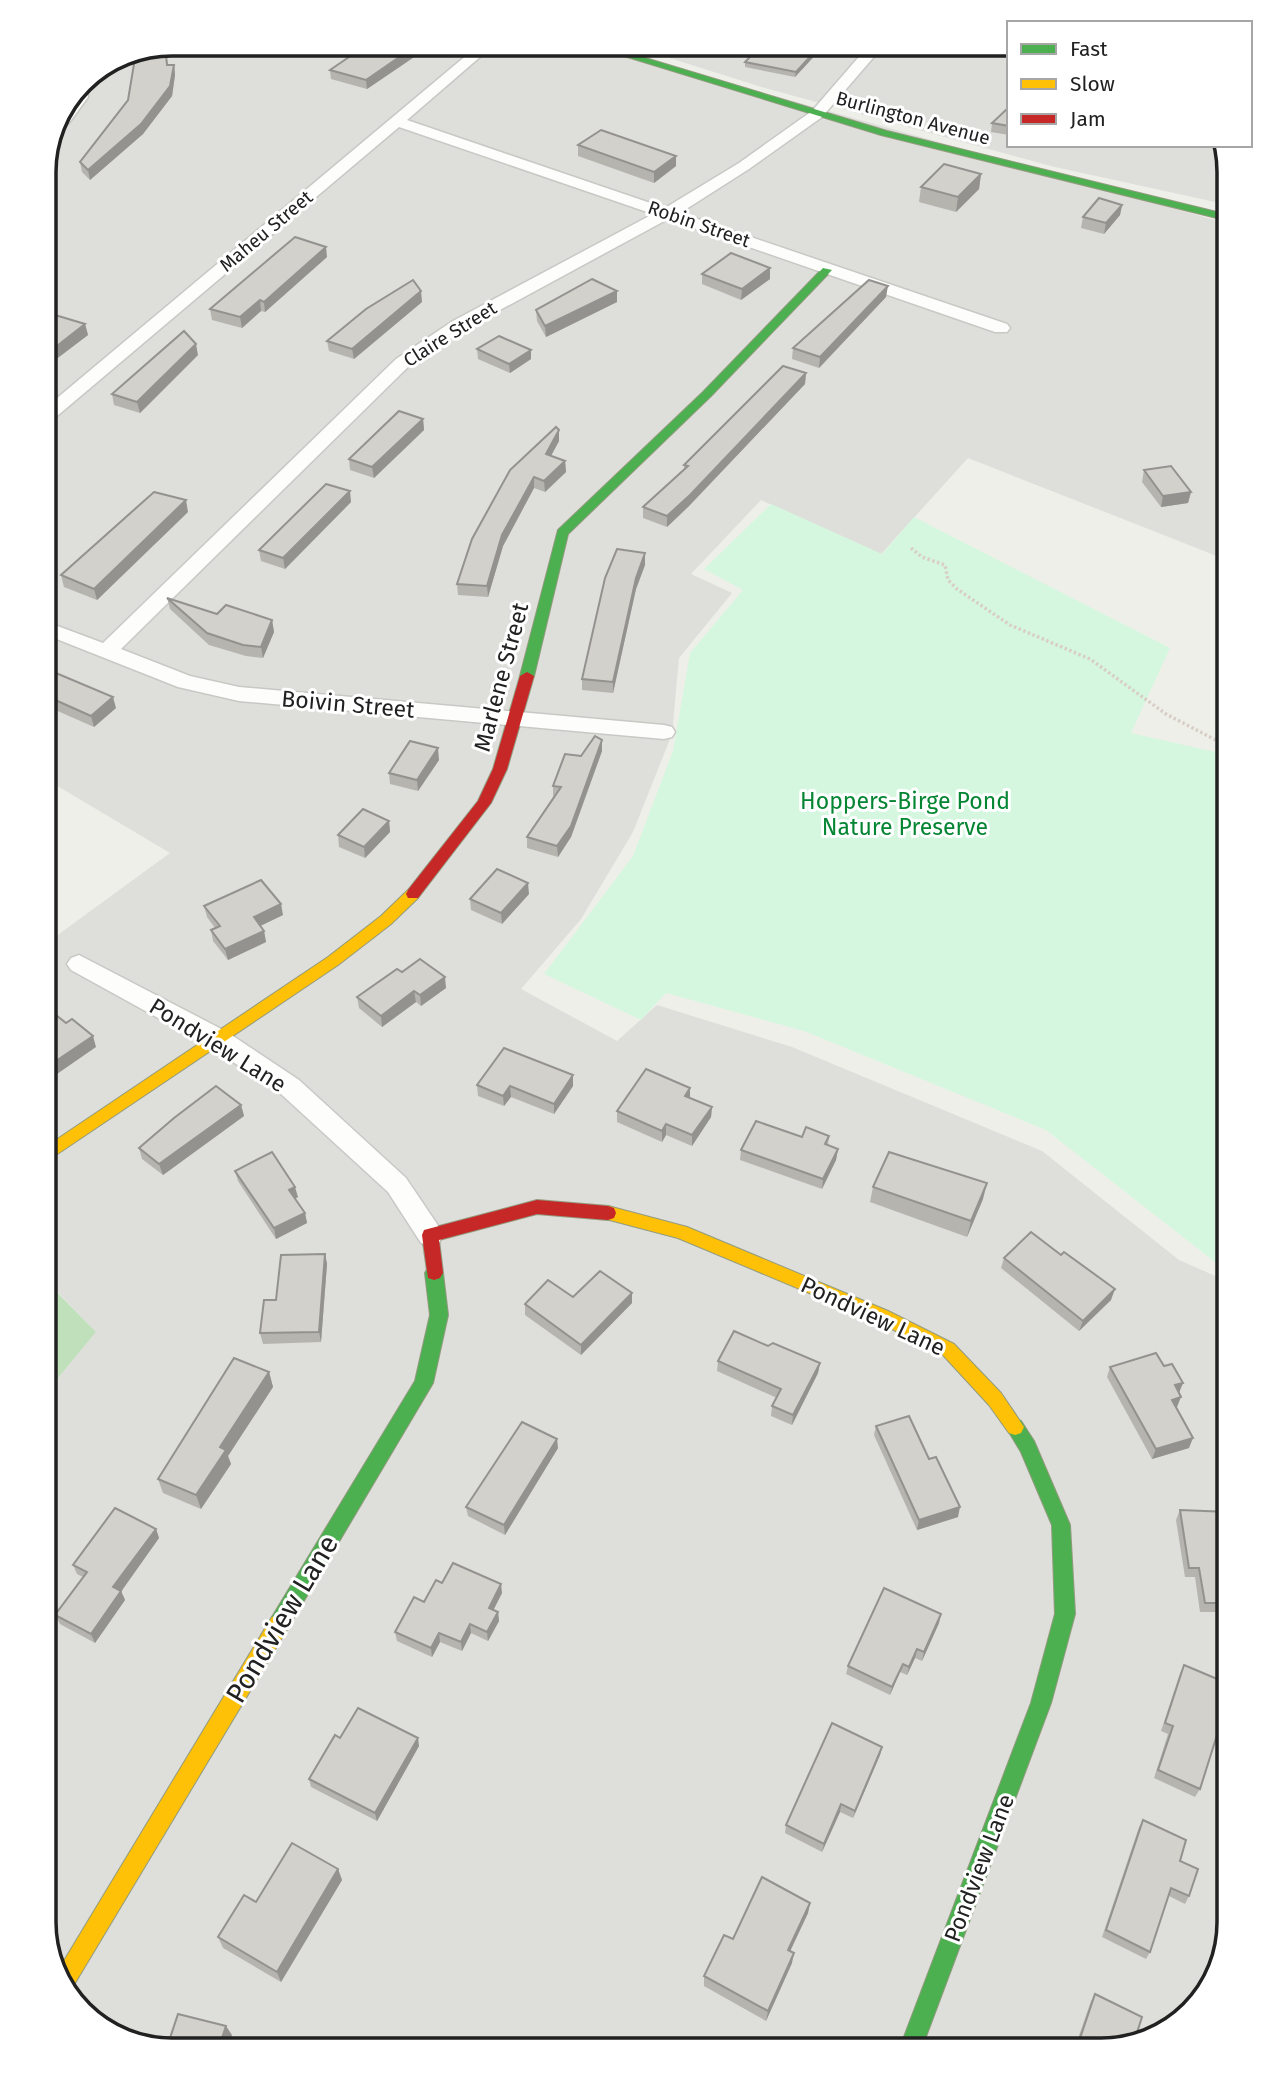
<svg xmlns="http://www.w3.org/2000/svg" width="1273" height="2094" font-family="'Fira Sans',sans-serif">
<style>
.residential{fill:#dededa}
.forest{fill:#c0e0bc}
.park{fill:#d6f7df}
.lines{fill:none;stroke-linecap:round;stroke-linejoin:round}
.street-casing{stroke:#c8c8c5;stroke-width:3}
.fast-casing{stroke:#929b7f;stroke-width:2}
.slow-casing{stroke:#929b7f;stroke-width:2}
.jam-casing{stroke:#929b7f;stroke-width:2}
.path{stroke:#d8cec7;stroke-width:3.5;stroke-dasharray:2.5 2.5;stroke-linecap:butt}
.street{fill:#fdfdfc;fill-rule:evenodd}
.fast{fill:#4caf50;fill-rule:evenodd}
.slow{fill:#ffc107;fill-rule:evenodd}
.jam{fill:#c62828;fill-rule:evenodd}
.wall{fill:#b5b4af}
.shaded-wall{fill:#93928f}
.building{fill:#d2d1cc;stroke:#93928f;stroke-width:2}
.labels{text-anchor:middle;dominant-baseline:central;stroke-width:6;stroke-linejoin:round;paint-order:stroke}
.far-street-label{font-size:19px;fill:#212121;stroke:#fff}
.street-label{font-size:23px;fill:#212121;stroke:#fff}
.park-label{font-size:23px;fill:#038532;stroke:#fff}
.near-street-label{font-size:28px;fill:#212121;stroke:#fff}
.rim{fill:none;stroke:#212121;stroke-width:3.5}
</style>
<rect width="100%" height="100%" fill="#efefe9"/>
<!-- residential -->
<g class="residential">
<polygon points="172,44 591,44 1229,224 1227,560 968,458 881,554 761,500 691,574 732,593 679,658 672,734 633,832 581,919 521,989 617,1041 657,1005 792,1047 1042,1151 1179,1260 1229,1282 1229,1922 1212,1986 1158,2037 1101,2050 164,2050 101,2029 57,1979 44,1922 44,1395 96,1332 44,1278 44,945 170,853 44,778 44,164 82,81 123,53"/>
<polygon points="625,44 1009,44 1009,145 1223,145 1229,172 1229,205 1055,167 765,88"/>
</g>
<!-- forest -->
<polygon class="forest" points="46,1281 96,1332 44,1395 44,1283"/>
<!-- park -->
<polygon class="park" points="771,504 882,554 914,517 1170,648 1131,733 1229,755 1229,1273 1046,1130 804,1031 666,993 641,1020 544,974 633,856 673,751 690,653 743,590 704,569"/>
<g class="lines">
<!-- street casing -->
<g class="street-casing">
<g id="street">
<polygon points="480,44 495,44 407,120 665,208 739,163 812,111 870,44 885,44 822,117 749,169 680,213 1007,324 1010,328 1007,332 995,332 668,219 465,329 408,367 121,649 190,676 239,687 664,725 672,727 675,732 672,737 664,739 239,701 178,687 44,634 44,621 103,643 396,359 453,321 653,214 399,127 50,422 44,423 44,409"/>
<polygon points="86,80 88,97 69,123 62,124 82,81"/>
<polygon points="79,955 227,1032 299,1080 406,1178 439,1227 443,1235 439,1243 430,1246 421,1243 388,1192 281,1094 209,1046 71,970 67,964 71,958"/>
</g>
</g>
<!-- fast casing -->
<g class="fast-casing">
<g id="fast">
<polygon points="585,44 599,44 887,131 1229,215 1229,221 881,135"/>
<polygon points="823,268 832,270 711,396 568,534 534,676 527,680 522,679 520,676 558,530 703,392"/>
<polygon points="434,1266 440,1268 443,1273 448,1315 433,1383 286,1631 279,1633 272,1631 269,1624 272,1617 415,1381 430,1315 425,1273 428,1268"/>
<polygon points="1015,1419 1021,1421 1034,1441 1070,1525 1075,1614 1051,1703 921,2050 899,2050 1031,1703 1055,1614 1052,1525 1021,1452 1006,1427 1009,1421"/>
</g>
</g>
<!-- slow casing -->
<g class="slow-casing">
<g id="slow">
<polygon points="413,889 420,894 418,898 391,924 338,965 44,1163 44,1148 328,957 381,916 408,890"/>
<polygon points="608,1206 687,1227 888,1311 954,1344 1001,1393 1024,1427 1021,1433 1015,1435 1009,1433 989,1405 942,1354 876,1321 678,1238 602,1218 600,1213 602,1208"/>
<polygon points="279,1615 286,1617 289,1624 286,1631 69,1993 56,1974 272,1617"/>
</g>
</g>
<!-- jam casing -->
<g class="jam-casing">
<g id="jam">
<polygon points="527,672 534,676 507,769 491,803 418,898 408,898 406,894 408,890 478,801 493,769 520,676"/>
<polygon points="537,1200 608,1206 614,1208 616,1213 614,1218 608,1220 537,1214 439,1240 443,1273 440,1278 434,1280 428,1278 422,1235 424,1230"/>
</g>
</g>
<!-- path -->
<polyline class="path" points="911,548 922,557 945,565 948,580 957,589 1010,625 1090,659 1166,714 1229,747"/>
<!-- street -->
<use href="#street" class="street"/>
<!-- fast -->
<use href="#fast" class="fast"/>
<!-- slow -->
<use href="#slow" class="slow"/>
<!-- jam -->
<use href="#jam" class="jam"/>
</g>
<!-- wall -->
<g class="wall">
<polygon points="937,44 957,44 954,47"/>
<polygon points="165,45 168,65 174,65 175,75 172,96 143,134 90,180 82,172 80,162 128,100 135,58"/>
<polygon points="423,51 367,89 331,79 330,70"/>
<polygon points="819,51 795,77 745,67 745,62"/>
<polygon points="1009,107 1009,135 991,132 992,123"/>
<polygon points="578,145 676,156 676,166 654,183 578,156"/>
<polygon points="981,174 979,189 956,212 919,202 921,187"/>
<polygon points="1122,205 1120,215 1104,234 1081,228 1083,217"/>
<polygon points="327,257 265,312 261,311 242,328 212,320 210,309"/>
<polygon points="770,268 770,279 741,300 702,284 702,274"/>
<polygon points="886,297 819,368 792,359 793,348"/>
<polygon points="422,302 354,359 329,351 327,341"/>
<polygon points="617,302 546,337 537,321 536,310"/>
<polygon points="44,323 85,324 88,335 55,360 44,358"/>
<polygon points="477,349 531,359 510,373 478,359"/>
<polygon points="198,355 140,413 114,405 112,394"/>
<polygon points="806,373 805,384 689,506 667,527 643,518 643,507 684,469 684,465"/>
<polygon points="423,419 424,430 374,478 350,470 349,459"/>
<polygon points="559,430 559,441 551,456 565,461 566,472 545,492 534,488 503,546 488,597 458,595 457,584"/>
<polygon points="1144,470 1191,492 1188,503 1161,507 1142,482"/>
<polygon points="351,502 285,569 261,561 259,550"/>
<polygon points="188,512 97,600 64,587 61,575"/>
<polygon points="645,565 636,589 613,693 582,690 582,679"/>
<polygon points="167,598 217,614 272,620 274,632 263,658 246,656 209,645 170,609"/>
<polygon points="44,668 116,708 94,727 44,705"/>
<polygon points="602,740 602,751 571,837 558,857 527,848 527,837 553,797 553,786 581,756"/>
<polygon points="439,760 418,791 390,784 389,773"/>
<polygon points="389,821 390,832 365,858 339,847 338,835"/>
<polygon points="529,894 502,924 471,910 470,899"/>
<polygon points="204,906 283,915 260,926 264,931 266,942 228,960 213,941 211,930 215,928 207,917"/>
<polygon points="402,972 446,988 421,1006 416,1002 382,1027 359,1008 357,997"/>
<polygon points="477,1085 573,1086 554,1114 511,1097 504,1106 478,1096"/>
<polygon points="690,1098 712,1107 711,1117 692,1146 666,1135 662,1142 617,1122 617,1111"/>
<polygon points="241,1105 244,1116 163,1175 142,1159 139,1148"/>
<polygon points="829,1136 828,1146 838,1149 836,1160 822,1189 740,1160 741,1150 802,1137"/>
<polygon points="235,1171 298,1197 295,1199 305,1213 307,1223 276,1239 238,1181"/>
<polygon points="873,1187 983,1199 967,1237 870,1202"/>
<polygon points="325,1254 327,1264 321,1342 263,1344 260,1333 276,1300"/>
<polygon points="1004,1258 1111,1300 1079,1331 1001,1268"/>
<polygon points="632,1303 581,1355 525,1315 525,1304"/>
<polygon points="768,1346 820,1363 818,1373 792,1425 771,1416 772,1406 777,1398 717,1371 718,1361"/>
<polygon points="1110,1367 1179,1393 1177,1407 1176,1408 1189,1448 1152,1459 1107,1377"/>
<polygon points="269,1372 273,1387 228,1456 231,1464 201,1509 163,1493 158,1479"/>
<polygon points="876,1426 929,1459 958,1517 917,1530 874,1435"/>
<polygon points="558,1448 505,1535 468,1516 466,1507"/>
<polygon points="1180,1510 1229,1512 1229,1612 1200,1612 1195,1577 1185,1577 1176,1520"/>
<polygon points="156,1529 159,1538 121,1591 125,1600 95,1643 60,1624 55,1615 83,1577 77,1574 73,1565"/>
<polygon points="442,1583 502,1593 493,1610 498,1612 499,1621 488,1641 471,1633 462,1651 440,1642 432,1657 397,1641 395,1632"/>
<polygon points="939,1623 922,1661 915,1658 907,1675 900,1672 890,1695 846,1674 848,1666"/>
<polygon points="1184,1665 1200,1789 1195,1797 1154,1778 1168,1734 1161,1731 1180,1673"/>
<polygon points="419,1746 377,1821 311,1787 309,1779"/>
<polygon points="882,1747 880,1755 853,1818 840,1812 822,1852 785,1833 786,1825"/>
<polygon points="1143,1820 1180,1861 1189,1896 1185,1904 1169,1896 1150,1952 1146,1959 1102,1937 1139,1827"/>
<polygon points="338,1869 342,1880 281,1982 223,1948 218,1937 256,1902"/>
<polygon points="810,1903 808,1913 790,1951 792,1963 766,2021 704,1986 704,1976 733,1939"/>
<polygon points="1095,1994 1101,2050 1074,2050 1091,2001"/>
</g>
<!-- shaded-wall -->
<g class="shaded-wall">
<polygon points="418,44 422,44 423,51 367,89 366,80"/>
<polygon points="820,46 819,51 795,77 796,72"/>
<polygon points="174,65 175,75 172,96 143,134 90,180 88,170"/>
<polygon points="676,156 676,166 654,183 654,172"/>
<polygon points="981,174 979,189 956,212 958,197"/>
<polygon points="1122,205 1120,215 1104,234 1106,223"/>
<polygon points="326,247 327,257 265,312 264,302"/>
<polygon points="770,268 770,279 741,300 742,289"/>
<polygon points="888,286 886,297 819,368 820,357"/>
<polygon points="421,291 422,302 354,359 352,349"/>
<polygon points="617,291 617,302 546,337 545,326"/>
<polygon points="260,300 261,311 242,328 240,317"/>
<polygon points="85,324 88,335 55,360 53,349"/>
<polygon points="196,344 198,355 140,413 137,402"/>
<polygon points="531,350 531,359 510,373 509,364"/>
<polygon points="806,373 805,384 689,506 667,527 667,516"/>
<polygon points="423,419 424,430 374,478 372,467"/>
<polygon points="559,430 559,441 546,465 546,454"/>
<polygon points="565,461 566,472 545,492 544,481"/>
<polygon points="534,477 534,488 503,546 488,597 487,586 502,535"/>
<polygon points="350,491 351,502 285,569 283,558"/>
<polygon points="1191,492 1188,503 1161,507 1163,496"/>
<polygon points="186,500 188,512 97,600 94,589"/>
<polygon points="645,553 645,565 636,589 613,693 613,682 636,578"/>
<polygon points="272,620 274,632 263,658 261,647"/>
<polygon points="113,697 116,708 94,727 91,716"/>
<polygon points="602,740 602,751 571,837 558,857 557,846"/>
<polygon points="438,748 439,760 418,791 417,780"/>
<polygon points="389,821 390,832 365,858 364,847"/>
<polygon points="528,883 529,894 502,924 501,913"/>
<polygon points="281,904 283,915 256,928 254,917"/>
<polygon points="264,931 266,942 228,960 225,949"/>
<polygon points="445,977 446,988 421,1006 420,995"/>
<polygon points="414,991 416,1002 382,1027 381,1016"/>
<polygon points="93,1036 96,1047 44,1083 44,1069"/>
<polygon points="573,1075 573,1086 554,1114 554,1104"/>
<polygon points="510,1086 511,1097 504,1106 503,1096"/>
<polygon points="690,1088 690,1099 685,1096"/>
<polygon points="241,1105 244,1116 163,1175 159,1164"/>
<polygon points="712,1107 711,1117 692,1146 692,1135"/>
<polygon points="666,1124 666,1135 662,1142 662,1131"/>
<polygon points="838,1149 836,1160 822,1189 823,1179"/>
<polygon points="987,1183 983,1199 967,1237 971,1221"/>
<polygon points="295,1187 298,1197 291,1201 289,1190"/>
<polygon points="305,1213 307,1223 276,1239 274,1228"/>
<polygon points="325,1254 327,1264 321,1342 319,1332"/>
<polygon points="1115,1289 1111,1300 1079,1331 1083,1321"/>
<polygon points="632,1293 632,1303 581,1355 581,1345"/>
<polygon points="820,1363 818,1373 792,1425 793,1415"/>
<polygon points="269,1372 273,1387 228,1456 231,1464 201,1509 196,1495 220,1447"/>
<polygon points="1183,1383 1179,1393 1175,1385"/>
<polygon points="1181,1397 1177,1407 1168,1410 1172,1400"/>
<polygon points="1193,1438 1189,1448 1152,1459 1156,1449"/>
<polygon points="557,1439 558,1448 505,1535 504,1525"/>
<polygon points="960,1507 958,1517 917,1530 919,1520"/>
<polygon points="156,1529 159,1538 118,1596 113,1587"/>
<polygon points="501,1584 502,1593 490,1617 489,1608"/>
<polygon points="121,1591 125,1600 95,1643 91,1634"/>
<polygon points="498,1612 499,1621 488,1641 487,1632"/>
<polygon points="941,1614 939,1623 922,1661 924,1652"/>
<polygon points="470,1624 471,1633 462,1651 461,1642"/>
<polygon points="439,1633 440,1642 432,1657 431,1648"/>
<polygon points="917,1649 915,1658 907,1675 909,1667"/>
<polygon points="903,1664 900,1672 890,1695 892,1687"/>
<polygon points="418,1738 419,1746 377,1821 375,1813"/>
<polygon points="882,1747 880,1755 853,1818 855,1811"/>
<polygon points="841,1804 840,1812 822,1852 824,1844"/>
<polygon points="338,1869 342,1880 281,1982 277,1972"/>
<polygon points="810,1903 808,1913 786,1960 788,1950"/>
<polygon points="794,1953 792,1963 766,2021 768,2011"/>
<polygon points="226,2026 232,2035 227,2050 218,2050"/>
</g>
<!-- building -->
<g class="building">
<polygon points="368,44 418,44 366,80 330,70"/>
<polygon points="762,44 810,44 820,46 796,72 745,62"/>
<polygon points="165,45 167,65 174,65 170,86 141,124 88,170 80,162 128,100 135,58 135,51"/>
<polygon points="1009,107 1009,126 992,123"/>
<polygon points="601,130 676,156 654,172 578,145"/>
<polygon points="944,164 981,174 958,197 921,187"/>
<polygon points="1099,198 1122,205 1106,223 1083,217"/>
<polygon points="295,237 326,247 264,302 260,300 240,317 210,309"/>
<polygon points="731,253 770,268 742,289 702,274"/>
<polygon points="592,279 617,291 545,326 536,310"/>
<polygon points="413,280 421,291 352,349 327,341 366,309"/>
<polygon points="869,280 888,286 820,357 793,348"/>
<polygon points="55,315 85,324 53,349 44,348 44,323"/>
<polygon points="184,331 196,344 137,402 112,394"/>
<polygon points="499,336 531,350 509,364 477,349"/>
<polygon points="783,366 806,373 690,495 667,516 643,507 688,466 684,465"/>
<polygon points="399,411 423,419 372,467 349,459"/>
<polygon points="556,427 559,430 546,454 565,461 544,481 534,477 502,535 487,586 457,584 472,539 510,470"/>
<polygon points="1171,466 1191,492 1163,496 1144,470"/>
<polygon points="326,484 350,491 283,558 259,550"/>
<polygon points="154,492 186,500 94,589 61,575"/>
<polygon points="617,549 645,553 636,578 613,682 582,679 605,578"/>
<polygon points="167,598 217,614 226,605 272,620 261,647 243,645 207,633"/>
<polygon points="44,668 113,697 91,716 44,695"/>
<polygon points="595,736 602,740 571,826 557,846 527,837 561,787 553,786 565,754 581,756"/>
<polygon points="410,741 438,748 417,780 389,773"/>
<polygon points="363,809 389,821 364,847 338,835"/>
<polygon points="497,869 528,883 501,913 470,899"/>
<polygon points="261,880 281,904 254,917 264,931 225,949 211,930 220,926 204,906"/>
<polygon points="420,959 445,977 420,995 414,991 381,1016 357,997 397,969 402,972"/>
<polygon points="46,1007 66,1023 72,1019 93,1036 44,1069 44,1008"/>
<polygon points="504,1048 573,1075 554,1104 510,1086 503,1096 477,1085"/>
<polygon points="646,1069 690,1088 685,1096 712,1107 692,1135 666,1124 662,1131 617,1111"/>
<polygon points="216,1086 241,1105 159,1164 139,1148 174,1118"/>
<polygon points="756,1121 802,1137 806,1127 829,1136 825,1144 838,1149 823,1179 741,1150"/>
<polygon points="272,1152 295,1187 289,1190 305,1213 274,1228 235,1171"/>
<polygon points="889,1152 987,1183 971,1221 873,1187"/>
<polygon points="1031,1232 1061,1255 1064,1252 1115,1289 1083,1321 1004,1258"/>
<polygon points="325,1254 319,1332 260,1333 264,1300 276,1300 281,1255"/>
<polygon points="600,1271 632,1293 581,1345 525,1304 548,1280 573,1297"/>
<polygon points="734,1331 768,1346 773,1343 820,1363 793,1415 772,1406 781,1389 718,1361"/>
<polygon points="1156,1353 1164,1366 1172,1364 1183,1383 1175,1385 1181,1397 1172,1400 1193,1438 1156,1449 1110,1367"/>
<polygon points="234,1358 269,1372 220,1447 226,1450 196,1495 158,1479"/>
<polygon points="909,1416 929,1459 936,1457 960,1507 919,1520 876,1426"/>
<polygon points="522,1422 557,1439 504,1525 466,1507"/>
<polygon points="115,1508 156,1529 113,1587 121,1591 91,1634 55,1615 87,1572 73,1565"/>
<polygon points="1180,1510 1229,1512 1229,1603 1205,1603 1199,1568 1189,1568"/>
<polygon points="453,1563 501,1584 489,1608 498,1612 487,1632 470,1624 461,1642 439,1633 431,1648 395,1632 414,1597 424,1602 436,1580 442,1583"/>
<polygon points="884,1588 941,1614 924,1652 917,1649 909,1667 903,1664 892,1687 848,1666"/>
<polygon points="1184,1665 1229,1684 1229,1697 1200,1789 1158,1770 1173,1726 1165,1723"/>
<polygon points="358,1708 418,1738 375,1813 309,1779 335,1735 340,1738"/>
<polygon points="832,1723 882,1747 855,1811 841,1804 824,1844 786,1825"/>
<polygon points="1143,1820 1186,1840 1180,1861 1198,1869 1189,1896 1171,1888 1150,1952 1106,1930"/>
<polygon points="292,1843 338,1869 277,1972 218,1937 244,1895 256,1902"/>
<polygon points="762,1877 810,1903 788,1950 794,1953 768,2011 704,1976 724,1935 733,1939"/>
<polygon points="1095,1994 1142,2017 1134,2042 1101,2050 1076,2050"/>
<polygon points="178,2014 226,2026 218,2050 166,2050"/>
</g>
<g class="labels">
<!-- far-street labels -->
<g class="far-street-label">
<text transform="translate(913 118) rotate(15)">Burlington Avenue</text>
<text transform="translate(699 224) rotate(19)">Robin Street</text>
<text transform="translate(266 231) rotate(-40)">Maheu Street</text>
<text transform="translate(450 334) rotate(-32)">Claire Street</text>
</g>
<!-- street labels -->
<g class="street-label">
<text transform="translate(501 677) rotate(-75)">Marlene Street</text>
<text transform="translate(348 704) rotate(5)">Boivin Street</text>
<text transform="translate(218 1045) rotate(32)">Pondview Lane</text>
<text transform="translate(873 1316) rotate(25)">Pondview Lane</text>
<text transform="translate(979 1868) rotate(-69)">Pondview Lane</text>
</g>
<!-- park labels -->
<g class="park-label">
<text x="905" y="801">Hoppers-Birge Pond<tspan x="905" dy="26">Nature Preserve</tspan></text>
</g>
<!-- near-street labels -->
<g class="near-street-label">
<text transform="translate(282 1619) rotate(-59)">Pondview Lane</text>
</g>
</g>
<!-- crop -->
<path d="M0 0H1273V2094H0ZM172 56H1101A116 116 0 0 1 1217 172V1922A116 116 0 0 1 1101 2038H172A116 116 0 0 1 56 1922V172A116 116 0 0 1 172 56Z" fill="#fff" fill-rule="evenodd"/>
<path class="rim" d="M172 56H1101A116 116 0 0 1 1217 172V1922A116 116 0 0 1 1101 2038H172A116 116 0 0 1 56 1922V172A116 116 0 0 1 172 56Z"/>
<!-- legend -->
<rect x="1007" y="21" width="245" height="126" fill="#ffffff" stroke="#a6a6a6" stroke-width="2"/>
<rect x="1021" y="44" width="35" height="10" fill="#4caf50" stroke="#a6a6a6" stroke-width="2"/>
<text x="1070" y="56" font-size="21" fill="#212121">Fast</text>
<rect x="1021" y="79" width="35" height="10" fill="#ffc107" stroke="#a6a6a6" stroke-width="2"/>
<text x="1070" y="91" font-size="21" fill="#212121">Slow</text>
<rect x="1021" y="114" width="35" height="10" fill="#c62828" stroke="#a6a6a6" stroke-width="2"/>
<text x="1070" y="126" font-size="21" fill="#212121">Jam</text>
</svg>
